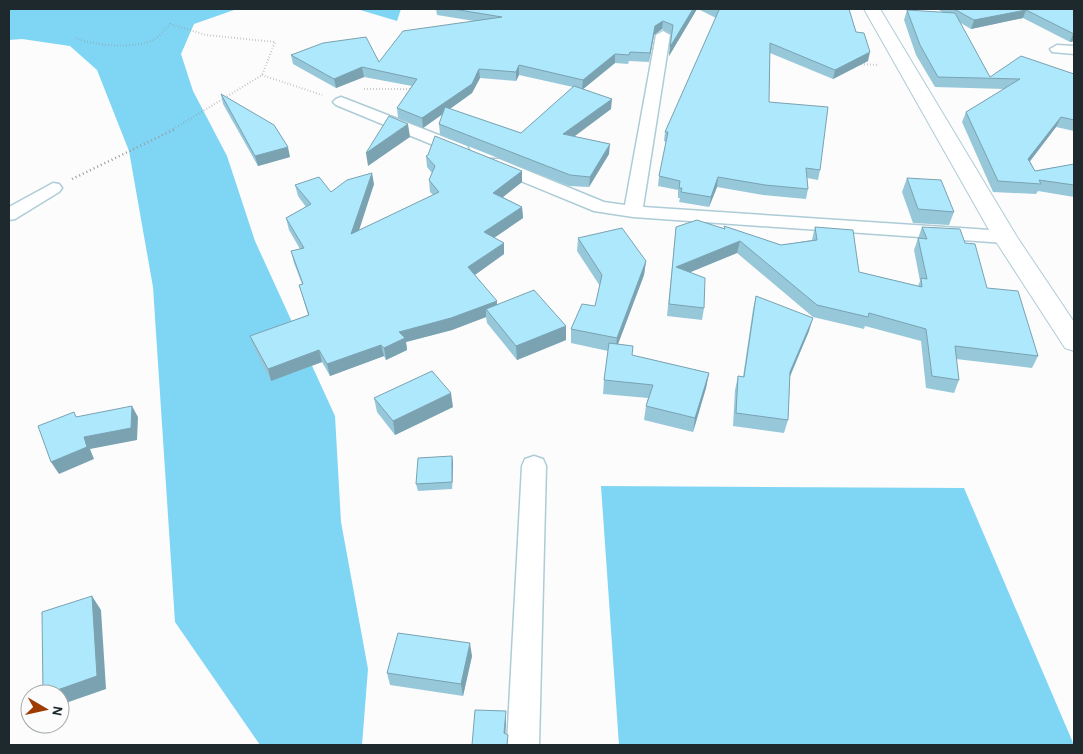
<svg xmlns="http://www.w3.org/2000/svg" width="1083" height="754" font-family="'Alegreya Sans',sans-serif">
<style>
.green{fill:#7fd5f4}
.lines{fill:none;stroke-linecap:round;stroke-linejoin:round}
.minor-casing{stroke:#adccd7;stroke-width:3}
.tertiary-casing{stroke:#adccd7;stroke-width:2}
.path-far1{stroke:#979c9e;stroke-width:2;stroke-dasharray:0.5 2.5;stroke-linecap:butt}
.path{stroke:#979c9e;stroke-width:2.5;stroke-dasharray:1 3;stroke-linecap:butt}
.minor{fill:#fff;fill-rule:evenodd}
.tertiary{fill:#fff;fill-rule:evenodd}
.wall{fill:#96c8da;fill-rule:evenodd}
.shaded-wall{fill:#7aa2b1}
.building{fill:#aee8fd;stroke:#7aa2b1}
</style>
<rect width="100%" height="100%" fill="#fcfcfc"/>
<!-- green -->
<g class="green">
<polygon points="9,9 237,9 194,24 181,54 193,91 227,156 255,241 335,416 341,522 368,669 362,745 260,745 175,622 153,287 129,151 97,70 70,46 22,39 9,40"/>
<polygon points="357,9 401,9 397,21"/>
<polygon points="601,486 964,488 1074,745 619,745"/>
</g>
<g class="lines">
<!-- minor casing -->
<g class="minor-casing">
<g id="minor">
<polygon points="663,31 670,35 643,207 1005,231 1012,233 1014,237 1012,241 1005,243 633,217 594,211 487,167 484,163 487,159 499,159 604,202 625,205 656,35"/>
<polygon points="1057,45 1074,46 1074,54 1052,52 1050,49"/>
<polygon points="341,97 467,146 469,150 467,154 455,154 336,105 333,102 336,99"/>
<polygon points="53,183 59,184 62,188 59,192 15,219 9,220 9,207"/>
<polygon points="534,456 543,459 546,466 539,745 507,745 522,466 525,459"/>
</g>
</g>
<!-- tertiary casing -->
<g class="tertiary-casing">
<polygon id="tertiary" points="864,9 880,9 1017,237 1074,322 1074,351 1065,348 993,237"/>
</g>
<!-- path-far1 -->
<g class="path-far1">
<path d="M 76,38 C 94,46 135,49 153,40 C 159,37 165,29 170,24 L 206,35 L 275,42 L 262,75 L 172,130"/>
<polyline points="858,64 879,65"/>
<polyline points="262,75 322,95"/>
<polyline points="364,89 413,89"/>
</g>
<!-- path -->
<polyline class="path" points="72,179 175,129"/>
<!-- minor -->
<use href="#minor" class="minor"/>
<!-- tertiary -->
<use href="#tertiary" class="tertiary"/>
</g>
<!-- wall -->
<g class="wall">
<path d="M 436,9 L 697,9 L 669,56 L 671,34 L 662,29 L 654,35 L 649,62 L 629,61 L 628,64 L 615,63 L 583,89 L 611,109 L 574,136 L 609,154 L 589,187 L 569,186 L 440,135 L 439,124 L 443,114 L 423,128 L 398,118 L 397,108 L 412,86 L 364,77 L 336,88 L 293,64 L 291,55 L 379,62 L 474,21 L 437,15 ZM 519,75 L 573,87 L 521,133 L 450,109 L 472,93 L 480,78 L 516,81 Z"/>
<polygon points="698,9 849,9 856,32 868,61 833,79 770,53 769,102 820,170 818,180 807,178 808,189 806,199 763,195 717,187 709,207 679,202 680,198 678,198 678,190 658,186 659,176 666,142 664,141 665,132 716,18"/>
<polygon points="937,9 1074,9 1074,41 1070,42 1023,18 971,29 959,22 990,77 1074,74 1074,131 1056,127 1030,161 1035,171 1074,164 1074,197 1038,191 1036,194 993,192 962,122 966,112 1004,89 935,87 916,55 904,20 907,10 944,13"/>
<polygon points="221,94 290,157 258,166 223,104"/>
<polygon points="426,156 522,182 503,197 522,207 523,218 494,238 504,254 475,275 497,304 566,326 566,340 517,360 487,323 486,317 452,330 406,342 407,350 386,360 384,356 330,376 322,362 271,381 254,348 250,336 308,315 299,285 302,284 294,263 291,251 300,249 289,230 286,218 306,207 298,196 295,185 331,192 374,184 358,231 433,195 430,192 429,180 432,173 427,167"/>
<polygon points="907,178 954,212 949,225 913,223 902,192"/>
<polygon points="724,226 781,245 812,240 815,227 859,272 918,286 920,281 914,250 922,227 965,243 987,288 1038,356 1032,368 956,359 959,380 954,393 926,388 921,341 865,326 864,329 813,317 737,253 690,272 704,308 702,320 667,316 676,227 724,228"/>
<polygon points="578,238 646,261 644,275 618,344 632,355 709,373 706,388 693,432 644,420 646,406 648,398 603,394 604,380 608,351 571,343 571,329 595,306 600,286 577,251"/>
<polygon points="756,296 809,331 790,377 788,420 784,433 733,426 735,390 738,376 743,377 753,309"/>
<polygon points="374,398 453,407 395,435 377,412"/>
<polygon points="452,456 453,463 452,489 418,491 416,484"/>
<polygon points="472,656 463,696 390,685 387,673"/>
</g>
<!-- shaded-wall -->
<g class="shaded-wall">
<polygon points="693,9 697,9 669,56 670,47"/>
<polygon points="1026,10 1023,18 971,29 974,20"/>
<polygon points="663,21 662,29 654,35 649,62 650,53 655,26"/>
<polygon points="1073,34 1074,34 1074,41 1070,42"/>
<polygon points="870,52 868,61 833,79 835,70"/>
<polygon points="615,54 615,63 582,90 583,80"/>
<polygon points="519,65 519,75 516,81 516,72"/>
<polygon points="362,67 364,77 336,88 334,79"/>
<polygon points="479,69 480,78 472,93 423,128 422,118"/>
<polygon points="612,99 611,109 563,145 563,134"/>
<polygon points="1061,117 1056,127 1024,169 1028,159"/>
<polygon points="408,124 410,137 368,166 366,153"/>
<polygon points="610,144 609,154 589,187 590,177"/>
<polygon points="288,147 290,157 258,166 255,156"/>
<polygon points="522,171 522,182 494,204 493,193"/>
<polygon points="372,173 374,184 354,246 351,234"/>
<polygon points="718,177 717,187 709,207 711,197"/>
<polygon points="522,207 523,218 485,244 484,232"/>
<polygon points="740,241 737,253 674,279 676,267"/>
<polygon points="504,243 504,254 469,279 468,267"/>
<polygon points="646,261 644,275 615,352 617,338"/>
<polygon points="497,301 497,313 486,309 486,317 452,330 406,342 407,350 386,360 384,348 399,332"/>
<polygon points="813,318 809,331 786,385 790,372"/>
<polygon points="566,326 566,340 517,360 516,346"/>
<polygon points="381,345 384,356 330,376 327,364"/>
<polygon points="319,350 322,362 271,381 268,369"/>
<polygon points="709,373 706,388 693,432 695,418"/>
<polygon points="451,393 453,407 395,435 393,421"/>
<polygon points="132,406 138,417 137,440 90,449 94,459 59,474 51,462 84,437"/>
<polygon points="452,456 453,463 452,489"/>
<polygon points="92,596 101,610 106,689 60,705 60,694 46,694"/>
<polygon points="470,643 472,656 463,696 461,684"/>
<polygon points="506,711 506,723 505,745 504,733"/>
</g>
<!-- building -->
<g class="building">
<polygon points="453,9 693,9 670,47 673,25 663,21 655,26 650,53 630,52 629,55 615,54 583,80 519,65 516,72 479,69 472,84 422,118 397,108 417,79 362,67 334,79 291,55 323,43 366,37 379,62 403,31 502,17"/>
<polygon points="716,9 849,9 856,32 864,33 870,52 835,70 770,43 769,102 828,107 820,170 806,168 808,189 765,185 718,177 711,197 681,192 682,188 679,188 680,181 659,176 668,132 665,132 719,10"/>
<polygon points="954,9 1074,9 1074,34 1026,10 974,20"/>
<polygon points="907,10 955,13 990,77 1021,56 1074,74 1074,120 1061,117 1028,159 1035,171 1074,164 1074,185 1039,180 1041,184 998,181 966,112 1020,79 938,77 920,45"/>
<polygon points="574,86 612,99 563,134 610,144 590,177 570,175 439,124 445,107 521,133"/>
<polygon points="221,94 274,125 288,147 255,156"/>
<polygon points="389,116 408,124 366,153"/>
<polygon points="435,136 522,171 493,193 522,207 484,232 504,243 468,267 497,301 451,318 399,332 405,338 384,348 381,345 327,364 319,350 268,369 250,336 309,315 299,285 303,284 291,251 304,248 286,218 311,204 295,185 319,177 331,192 347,180 372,173 351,234 439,192 429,180 435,166 426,156 428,155"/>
<polygon points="907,178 941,180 954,212 918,209"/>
<polygon points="697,220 725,229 724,226 781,245 817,240 815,227 853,230 859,272 922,287 921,278 927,279 918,238 927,239 922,227 960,229 965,243 975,244 987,288 1018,291 1038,356 955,346 959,380 932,376 926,329 869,313 868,317 817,305 740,241 676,267 705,278 704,308 669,304 676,227"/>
<polygon points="622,228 646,261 617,338 571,329 582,304 595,306 602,275 578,238"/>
<polygon points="534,290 566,326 516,346 486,309"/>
<polygon points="756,296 813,318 790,372 788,420 736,413 738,376 744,377"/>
<polygon points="609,343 633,346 632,355 709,373 695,418 646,406 653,385 604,380"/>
<polygon points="432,371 451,393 393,421 374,398"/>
<polygon points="132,406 131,428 84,437 87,447 51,462 38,426 74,412 76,417"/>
<polygon points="452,456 452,482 416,484 418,458"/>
<polygon points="92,596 97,676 46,694 43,694 42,612"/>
<polygon points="398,633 470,643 461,684 387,673"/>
<polygon points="475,710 506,711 504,733 508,735 507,745 472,745"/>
</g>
<!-- border -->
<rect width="1083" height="754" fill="none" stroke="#1d292d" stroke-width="20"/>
<!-- north arrow -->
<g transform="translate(45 709) rotate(99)"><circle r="24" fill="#fcfcfc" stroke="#a3a8a9"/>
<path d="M0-4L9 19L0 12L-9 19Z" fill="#9e3b00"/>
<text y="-8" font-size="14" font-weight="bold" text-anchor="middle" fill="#1d292d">N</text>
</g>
</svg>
